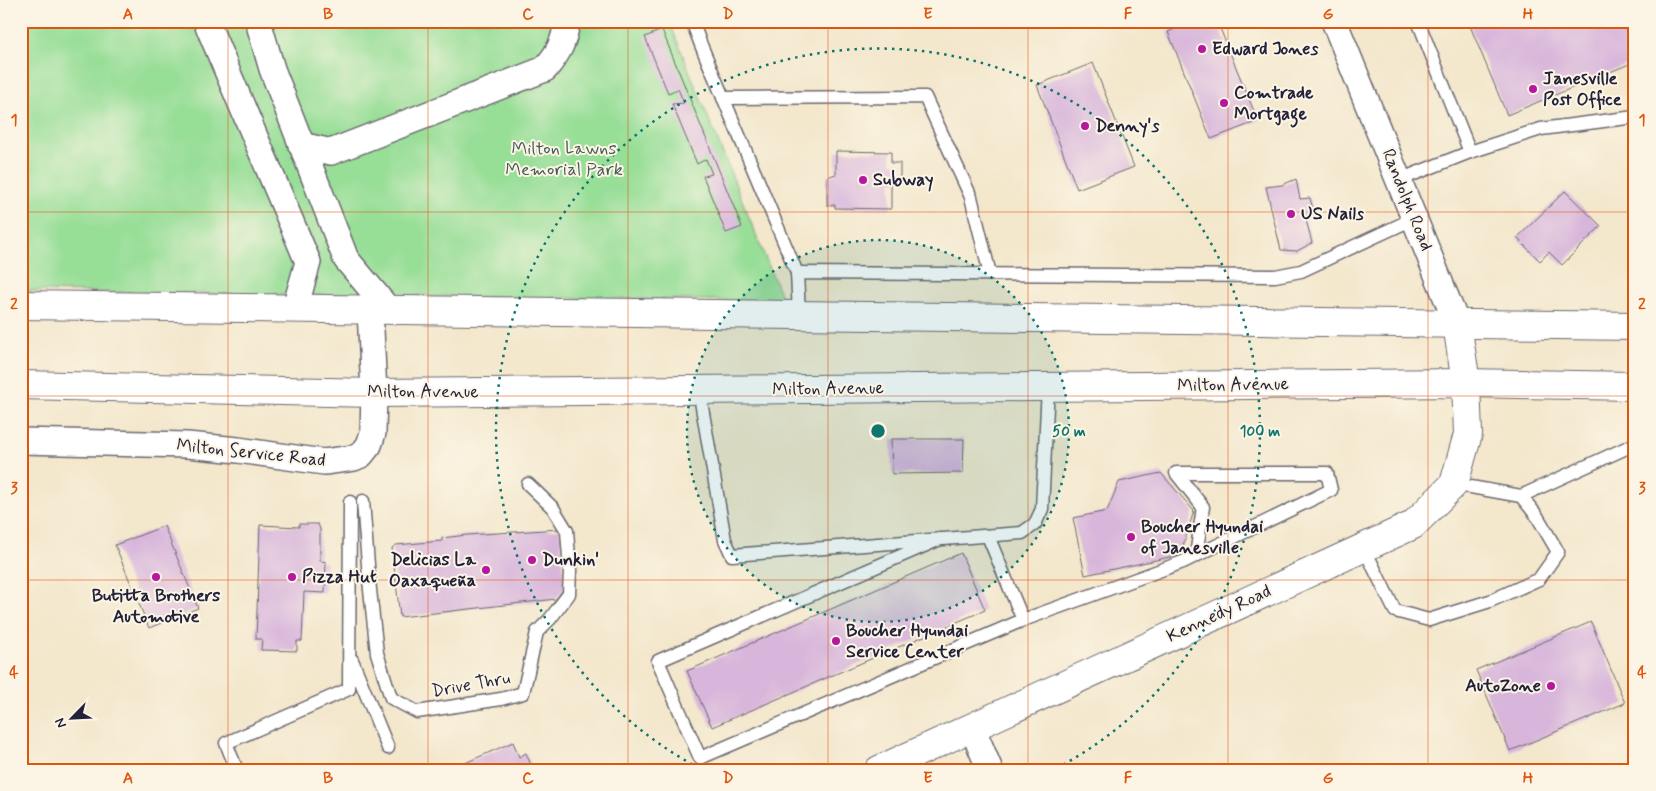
<svg xmlns="http://www.w3.org/2000/svg" width="1656" height="791" font-family="Mynerve,sans-serif">
<style>
.green{fill:#97de97;stroke:#5c8069}
.building{fill:#d8b6db}
.lines{fill:none;stroke-linecap:round;stroke-linejoin:round}
.service-casing{stroke:#6b676e;stroke-width:15}
.minor-casing{stroke:#6b676e;stroke-width:28}
.tertiary-casing{stroke:#6b676e;stroke-width:30}
.primary-casing{stroke:#6b676e;stroke-width:30}
.service{stroke:#fff;stroke-width:12}
.minor{stroke:#fff;stroke-width:25}
.tertiary{stroke:#fff;stroke-width:28}
.primary{stroke:#fff;stroke-width:28}
.grid{fill:none;stroke:#de560e;stroke-width:1;stroke-opacity:0.55}
.ring{fill:none;stroke:#0f766e;stroke-width:2.5;stroke-dasharray:2.5 5}
.poi-dot{fill:#b5179e;stroke:#fcf5e5;stroke-width:2}
.labels{text-anchor:middle;dominant-baseline:central;stroke-width:4;stroke-linejoin:round;paint-order:stroke}
.poi-label{font-size:18px;font-weight:bold;fill:#22223b;stroke:#fcf5e5;text-anchor:start}
.park-label{font-size:18px;fill:#455a57;stroke:#fcf5e5}
.street-label{font-size:18px;fill:#22223b;stroke:#fcf5e5}
.centre{fill:#0f766e;stroke:#fcf5e5;stroke-width:2.5}
.ring-label{font-size:15px;text-anchor:middle;font-weight:bold;fill:#0f766e;stroke:#fcf5e5;stroke-width:4;stroke-linejoin:round;paint-order:stroke}
.neatline{fill:none;stroke:#de560e;stroke-width:2}
.grid-label{font-size:16px;text-anchor:middle;font-weight:bold;fill:#de560e}
</style>
<rect width="100%" height="100%" fill="#fcf5e5"/>
<filter id="ink" filterUnits="userSpaceOnUse"><feTurbulence type="fractalNoise" baseFrequency=".02" numOctaves="2"/><feDisplacementMap in="SourceGraphic" scale="10" xChannelSelector="R" yChannelSelector="G"/><feConvolveMatrix kernelMatrix="1 2 1 2 8 2 1 2 1" color-interpolation-filters="sRGB"/></filter>
<filter id="wash" filterUnits="userSpaceOnUse"><feTurbulence type="fractalNoise" baseFrequency=".0096" numOctaves="4" result="noise"/><feDisplacementMap in="SourceGraphic" scale="20" xChannelSelector="R" yChannelSelector="G"/><feGaussianBlur stdDeviation="1.12" result="paint"/><feColorMatrix in="noise" values="0 0 0 0 0 0 0 0 0 0 0 0 0 0 0 0 0 1.4 0 .05"/><feComposite in="paint" operator="in"/></filter>
<g filter="url(#wash)">
<rect width="100%" height="100%" fill="#f3e7cc"/>
<!-- green -->
<polygon class="green" points="21,21 669,21 783,301 21,291"/>
<g id="blocks">
<!-- building -->
<g class="building">
<polygon points="1193,21 1217,21 1258,121 1211,139 1168,32"/>
<polygon points="1468,21 1635,21 1635,50 1629,52 1634,62 1507,115"/>
<polygon points="662,30 742,227 726,233 703,176 712,174 706,159 697,164 672,104 684,103 678,89 668,93 645,37"/>
<polygon points="1093,63 1134,167 1077,189 1037,85"/>
<polygon points="836,151 891,152 891,163 900,163 900,182 891,182 891,209 835,208 835,205 827,205 827,177 836,174"/>
<polygon points="1296,179 1300,199 1310,198 1314,213 1305,216 1312,243 1297,251 1281,250 1266,187 1282,185"/>
<polygon points="1565,191 1601,226 1562,265 1549,252 1540,261 1517,238"/>
<polygon points="891,439 964,439 963,473 892,474"/>
<polygon points="1161,473 1194,511 1180,555 1085,575 1073,518 1107,511 1119,482"/>
<polygon points="299,524 318,524 320,529 320,561 326,562 325,593 304,592 302,641 297,641 297,651 261,650 262,639 256,639 260,525 299,527"/>
<polygon points="164,526 198,608 149,628 115,545"/>
<polygon points="560,529 565,587 556,599 400,617 392,548 396,545 442,541 442,538 467,535"/>
<polygon points="961,553 985,610 712,727 687,671"/>
<polygon points="1591,622 1625,703 1510,751 1476,670"/>
<polygon points="513,742 519,757 526,753 533,770 449,770"/>
</g>
</g>
</g>
<g filter="url(#ink)">
<use href="#blocks" fill-opacity="0" stroke="#6b676e" stroke-width="1"/>
<g class="lines">
<!-- service casing -->
<g class="service-casing">
<g id="service">
<polyline points="692,21 701,45 797,273"/>
<polyline points="1418,21 1470,152 1541,129 1635,117"/>
<polyline points="723,98 925,97 971,197 990,274"/>
<polyline points="1399,180 1470,152"/>
<polyline points="799,315 797,273 1275,276 1301,271 1415,218"/>
<polyline points="699,390 725,540 732,555 1022,533 1035,524 1042,509 1048,387"/>
<polyline points="1454,484 1521,496 1635,444"/>
<polyline points="363,501 370,590 377,653 391,698 417,712 501,699 523,693 537,632 550,619 569,594 570,571 567,531 553,508 528,484"/>
<polyline points="940,539 658,661 700,758 1023,620 988,536"/>
<polyline points="1364,548 1395,611 1429,620 1490,601 1539,579 1558,552 1537,516 1521,496"/>
<polyline points="1023,620 1183,562 1331,490 1327,473 1176,473 1203,507 1196,556"/>
<polyline points="352,660 388,748"/>
<polyline points="237,770 226,743 349,689 350,502"/>
</g>
</g>
<!-- minor casing -->
<g class="minor-casing">
<g id="minor">
<polyline points="206,21 308,262 295,308"/>
<polyline points="258,21 272,69 346,259 388,309"/>
<polyline points="1334,21 1457,324"/>
<path d="M 301,145 L 331,152 L 545,69 C 559,52 564,43 567,21"/>
<polyline points="21,441 187,445 238,450 324,462 354,458 361,455 369,445 373,433 374,393 370,309"/>
<polyline points="972,727 990,770"/>
</g>
</g>
<!-- tertiary casing -->
<g class="tertiary-casing">
<polyline id="tertiary" points="879,770 1413,525 1454,484 1468,434 1466,383 1457,324"/>
</g>
<!-- primary casing -->
<g class="primary-casing">
<g id="primary">
<polyline points="21,305 1635,326"/>
<polyline points="21,385 374,393 1466,383 1635,386"/>
</g>
</g>
<!-- service -->
<use href="#service" class="service"/>
<!-- minor -->
<use href="#minor" class="minor"/>
<!-- tertiary -->
<use href="#tertiary" class="tertiary"/>
<!-- primary -->
<use href="#primary" class="primary"/>
</g>
</g>
<!-- grid -->
<path class="grid" d="M 228,21 L 228,770M 428,21 L 428,770M 628,21 L 628,770M 828,21 L 828,770M 1028,21 L 1028,770M 1228,21 L 1228,770M 1428,21 L 1428,770M 21,212 L 1635,212M 21,396 L 1635,396M 21,580 L 1635,580"/>
<!-- distance rings -->
<circle cx="878" cy="431" r="191" fill="#0f766e" fill-opacity=".12"/>
<g class="ring">
<circle cx="878" cy="431" r="191"/>
<path d="M699 768A382 382 0 1 1 1057 768"/>
</g>
<!-- markers -->
<g class="poi-dot">
<circle cx="1202" cy="49" r="5"/>
<circle cx="1533" cy="89" r="5"/>
<circle cx="1224" cy="103" r="5"/>
<circle cx="1085" cy="126" r="5"/>
<circle cx="863" cy="180" r="5"/>
<circle cx="1291" cy="214" r="5"/>
<circle cx="1131" cy="537" r="5"/>
<circle cx="532" cy="560" r="5"/>
<circle cx="486" cy="570" r="5"/>
<circle cx="156" cy="577" r="5"/>
<circle cx="292" cy="577" r="5"/>
<circle cx="836" cy="641" r="5"/>
<circle cx="1551" cy="686" r="5"/>
</g>
<g class="labels">
<!-- poi labels -->
<g class="poi-label">
<text x="1212" y="49">Edward Jones</text>
<text x="1543" y="79">Janesville<tspan x="1543" dy="21">Post Office</tspan></text>
<text x="1234" y="93">Comtrade<tspan x="1234" dy="21">Mortgage</tspan></text>
<text x="1095" y="126">Denny's</text>
<text x="873" y="180">Subway</text>
<text x="1301" y="214">US Nails</text>
<text x="1141" y="527">Boucher Hyundai<tspan x="1141" dy="21">of Janesville</tspan></text>
<text x="476" y="560" text-anchor="end">Delicias La<tspan x="476" dy="21">Oaxaqueña</tspan></text>
<text x="542" y="560">Dunkin'</text>
<text x="302" y="577">Pizza Hut</text>
<text x="156" y="596" text-anchor="middle">Butitta Brothers<tspan x="156" dy="21">Automotive</tspan></text>
<text x="846" y="631">Boucher Hyundai<tspan x="846" dy="21">Service Center</tspan></text>
<text x="1541" y="686" text-anchor="end">AutoZone</text>
</g>
<!-- park labels -->
<g class="park-label">
<text x="564" y="149">Milton Lawns<tspan x="564" dy="21">Memorial Park</tspan></text>
</g>
<!-- street labels -->
<g class="street-label">
<text transform="translate(1407 200) rotate(68)">Randolph Road</text>
<text transform="translate(1233 385) rotate(-1)">Milton Avenue</text>
<text transform="translate(828 389) rotate(-1)">Milton Avenue</text>
<text x="423" y="392">Milton Avenue</text>
<text transform="translate(251 453) rotate(6)">Milton Service Road</text>
<text transform="translate(1219 614) rotate(-25)">Kennedy Road</text>
<text transform="translate(471 685) rotate(-10)">Drive Thru</text>
</g>
</g>
<circle cx="878" cy="431" r="8" class="centre"/>
<g class="ring-label">
<text x="1069" y="436">50 m</text>
<text x="1260" y="436">100 m</text>
</g>
<!-- margin -->
<rect width="1656" height="791" fill="none" stroke="#fcf5e5" stroke-width="55"/>
<!-- north arrow -->
<g transform="translate(72 718) rotate(246)" stroke="#fcf5e5" stroke-width="4" paint-order="stroke">
<path d="M0-4L9 19L0 12L-9 19Z" fill="#22223b"/>
<text y="-8" font-size="14" font-weight="bold" text-anchor="middle" fill="#22223b">N</text>
</g>
<rect x="28" y="28" width="1600" height="736" class="neatline"/>
<g class="grid-label">
<text x="128" y="19">A</text>
<text x="328" y="19">B</text>
<text x="528" y="19">C</text>
<text x="728" y="19">D</text>
<text x="928" y="19">E</text>
<text x="1128" y="19">F</text>
<text x="1328" y="19">G</text>
<text x="1528" y="19">H</text>
<text x="14" y="125">1</text>
<text x="1642" y="125">1</text>
<text x="14" y="309">2</text>
<text x="1642" y="309">2</text>
<text x="14" y="493">3</text>
<text x="1642" y="493">3</text>
<text x="14" y="677">4</text>
<text x="1642" y="677">4</text>
<text x="128" y="783">A</text>
<text x="328" y="783">B</text>
<text x="528" y="783">C</text>
<text x="728" y="783">D</text>
<text x="928" y="783">E</text>
<text x="1128" y="783">F</text>
<text x="1328" y="783">G</text>
<text x="1528" y="783">H</text>
</g>
</svg>
